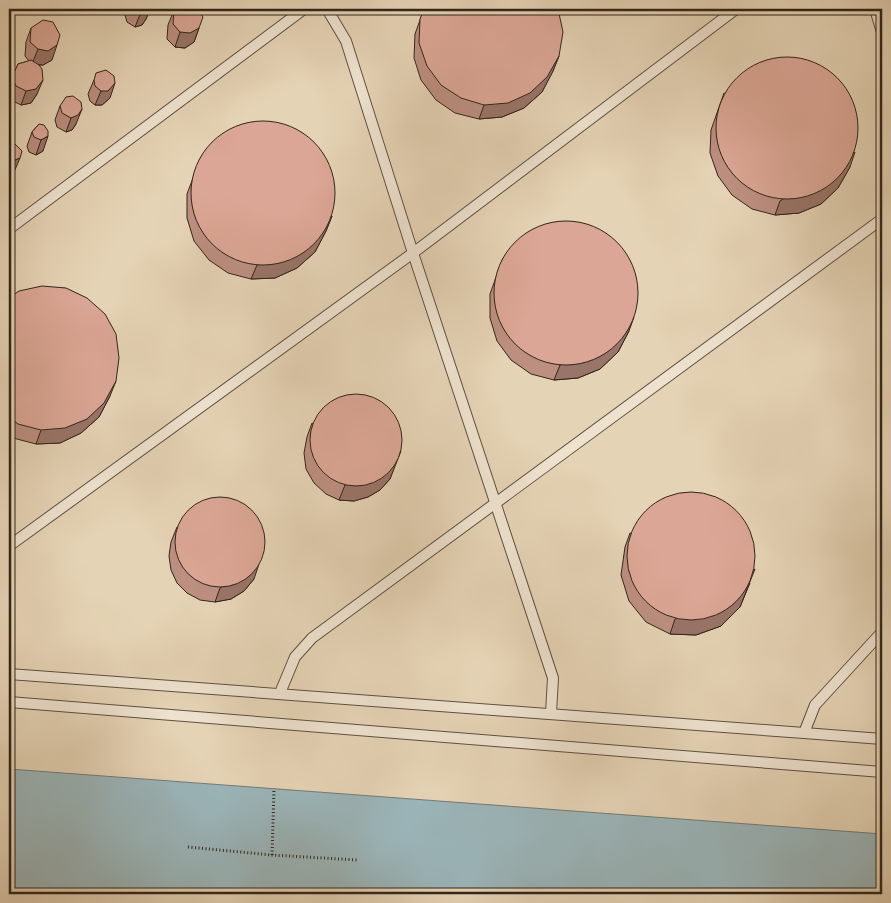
<svg xmlns="http://www.w3.org/2000/svg" width="891" height="903" font-family="Cardo,serif">
<style>
.water{fill:#9bb5b9;stroke:#717b7a}
.lines{fill:none;stroke-linecap:round;stroke-linejoin:round}
.lane-casing{stroke:#5e5042;stroke-width:12}
.path{stroke:#31251b;stroke-width:3;stroke-dasharray:1 2.5;stroke-linecap:butt}
.lane{stroke:#eee2cf;stroke-width:10}
.wall{fill:#bc8f80;stroke:#31251b}
.shaded-wall{fill:#997468;stroke:#31251b}
.building{fill:#dba695;stroke:#31251b}
</style>
<rect width="100%" height="100%" fill="#e5d3b5"/>
<filter id="stains"><feTurbulence type="fractalNoise" baseFrequency=".004" numOctaves="4"/><feColorMatrix values="0 0 0 0 .2 0 0 0 0 .09 0 0 0 0 .02 0 0 0 .5 -.17"/></filter>
<radialGradient id="worn" r=".72"><stop offset=".6" stop-color="#630" stop-opacity="0"/><stop offset="1" stop-color="#630" stop-opacity=".3"/></radialGradient>
<!-- water -->
<polygon class="water" points="9,769 882,834 882,894 9,894"/>
<g class="lines">
<!-- lane casing -->
<g class="lane-casing">
<g id="lane">
<polyline points="327,9 346,41 413,253 553,678 551,713"/>
<polyline points="875,9 882,32"/>
<polyline points="9,229 304,9"/>
<polyline points="9,546 413,253 736,9"/>
<polyline points="9,674 804,733 815,705 882,632"/>
<polyline points="280,693 295,657 312,638 882,219"/>
<polyline points="9,702 882,772"/>
<polyline points="804,733 882,739"/>
</g>
</g>
<!-- path -->
<g class="path">
<polyline points="188,847 272,855 357,860"/>
<polyline points="272,855 274,789"/>
<polyline points="792,894 796,894"/>
</g>
<!-- lane -->
<use href="#lane" class="lane"/>
</g>
<!-- wall -->
<g class="wall">
<polygon points="127,9 150,9 146,19 142,25 135,27 127,22 125,15"/>
<polygon points="221,9 237,9 228,13"/>
<polygon points="424,9 559,56 553,71 542,92 524,108 502,117 479,119 455,113 436,100 421,80 414,58 415,34"/>
<polygon points="174,10 199,28 194,42 185,48 175,47 167,39 168,25"/>
<polygon points="31,28 52,60 43,65 39,65 37,94 31,103 21,105 11,100 9,95 9,86 18,64 29,61 25,56 26,42"/>
<polygon points="94,80 110,98 102,105 95,105 90,101 88,94"/>
<polygon points="724,93 850,167 838,188 821,204 799,213 775,215 752,209 732,195 718,176 710,153 711,130"/>
<polygon points="60,106 76,124 72,130 66,132 57,127 55,120"/>
<polygon points="39,124 43,151 36,155 29,152 27,146 32,132"/>
<polygon points="15,144 14,172 9,174 9,147"/>
<polygon points="201,157 332,216 326,231 315,252 297,268 275,278 251,279 228,273 209,260 194,241 187,218 187,194"/>
<polygon points="503,258 629,331 618,352 600,369 578,378 554,380 531,374 511,360 497,341 490,318 490,294"/>
<polygon points="9,298 110,396 99,417 81,433 60,443 36,444 13,438 9,436"/>
<polygon points="312,423 395,465 390,479 380,490 368,497 354,501 339,500 326,494 314,483 306,469 304,453 307,437"/>
<polygon points="177,527 254,579 244,591 231,599 215,602 200,600 187,593 177,583 171,570 169,556 171,542"/>
<polygon points="630,533 750,583 740,607 721,626 696,635 670,634 646,622 629,601 621,575 625,547"/>
</g>
<!-- shaded-wall -->
<g class="shaded-wall">
<polygon points="149,9 150,9 146,19 142,25 135,27 141,12"/>
<polygon points="229,9 237,9 228,13"/>
<polygon points="199,28 194,42 185,48 175,47 180,32"/>
<polygon points="57,45 52,60 43,65 32,64 38,49"/>
<polygon points="559,56 553,71 542,92 524,108 502,117 479,119 484,105"/>
<polygon points="43,80 37,94 31,103 21,105 26,91"/>
<polygon points="115,83 110,98 102,105 95,105 101,91"/>
<polygon points="82,109 76,124 72,130 66,132 71,118"/>
<polygon points="48,136 43,151 36,155 41,140"/>
<polygon points="855,152 850,167 838,188 821,204 799,213 775,215 780,201"/>
<polygon points="20,158 14,172 9,174 15,160"/>
<polygon points="332,216 326,231 315,252 297,268 275,278 251,279 257,265"/>
<polygon points="634,317 629,331 618,352 600,369 578,378 554,380 560,365"/>
<polygon points="116,381 110,396 99,417 81,433 60,443 36,444 41,430"/>
<polygon points="401,451 390,479 380,490 368,497 354,501 339,500 345,485"/>
<polygon points="259,564 254,579 244,591 231,599 215,602 220,588"/>
<polygon points="755,569 740,607 721,626 696,635 670,634 675,619"/>
</g>
<!-- building -->
<g class="building">
<polygon points="134,9 149,9 148,10 141,12"/>
<polygon points="176,9 197,9 203,17 199,28 190,33 180,32 173,24 174,10"/>
<polygon points="424,9 558,9 563,32 559,56 547,77 530,93 508,103 484,105 461,98 441,85 427,66 419,43 420,19"/>
<polygon points="43,20 53,22 60,35 57,45 48,51 38,49 30,42 31,28"/>
<circle cx="787" cy="128" r="71"/>
<polygon points="31,60 39,65 42,69 43,80 36,89 26,91 16,86 12,77 18,64"/>
<polygon points="106,70 114,76 115,83 108,91 101,91 95,86 94,80 96,73"/>
<polygon points="73,96 81,102 82,109 78,115 71,118 62,113 60,106 66,97"/>
<circle cx="263" cy="193" r="72"/>
<polygon points="39,124 44,125 48,131 48,136 41,140 34,137 32,132"/>
<polygon points="15,144 22,151 20,158 15,160 9,157 9,147"/>
<circle cx="566" cy="293" r="72"/>
<polygon points="42,286 66,288 87,298 105,314 116,334 119,358 116,381 104,403 87,419 65,428 41,430 18,424 9,417 9,298 19,291"/>
<circle cx="356" cy="440" r="46"/>
<circle cx="691" cy="556" r="64"/>
<circle cx="220" cy="542" r="45"/>
</g>
<!-- margin -->
<rect width="891" height="903" fill="none" stroke="#e5d3b5" stroke-width="30"/>
<rect x="10" y="10" width="871" height="883" fill="none" stroke="#31251b" stroke-width="2.5"/>
<rect x="15" y="15" width="861" height="873" fill="none" stroke="#31251b"/>
<rect width="100%" height="100%" filter="url(#stains)"/>
<rect width="100%" height="100%" fill="url(#worn)"/>
</svg>
